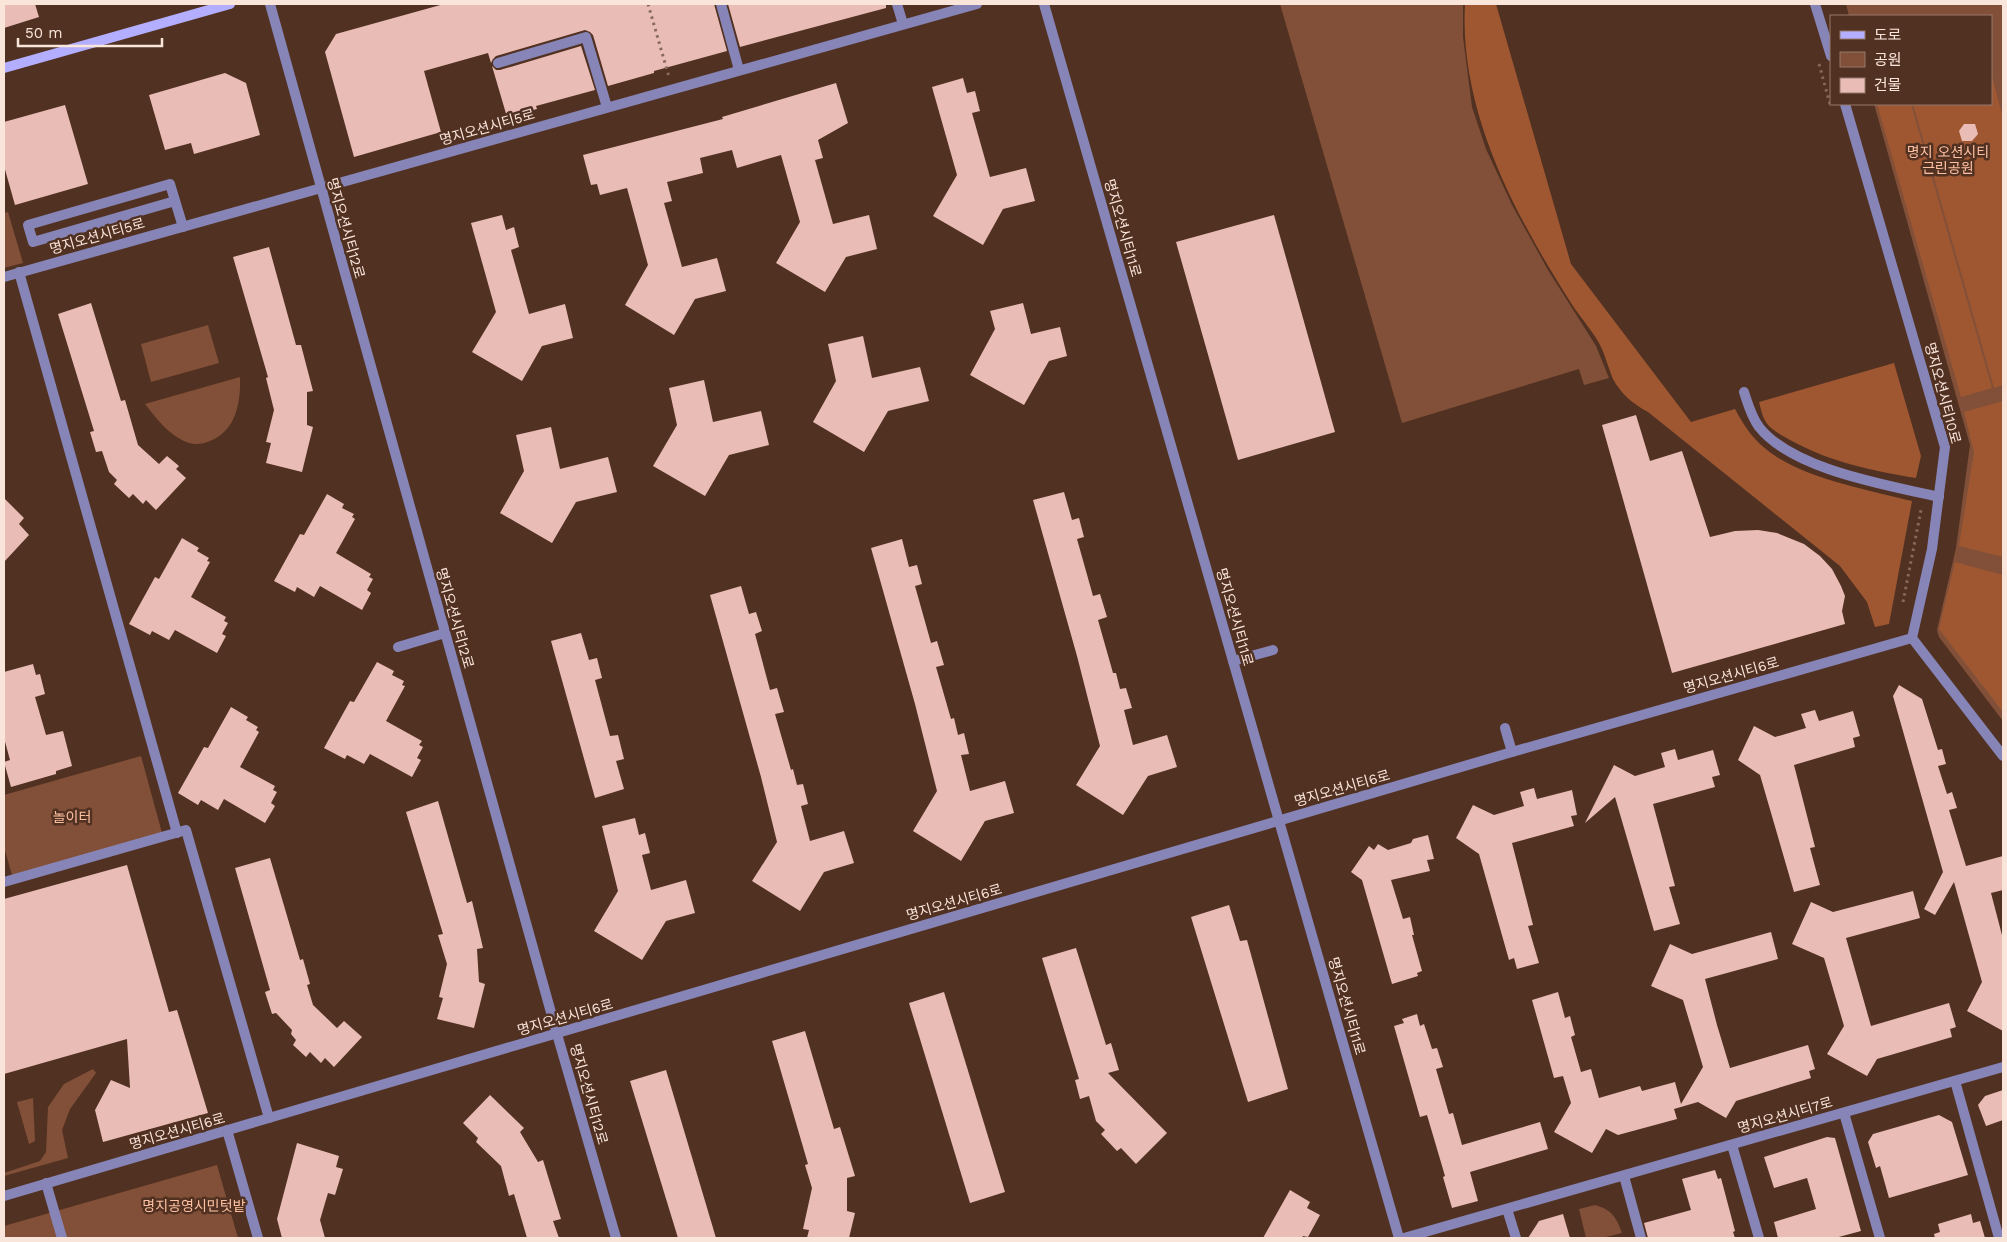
<svg xmlns="http://www.w3.org/2000/svg" width="2007" height="1242" font-family="'Work Sans','Noto Sans KR',sans-serif">
<style>
.green{fill:#825038}
.forest{fill:#9f5732}
.building{fill:#eabcb6}
.lines{fill:none;stroke-linecap:round;stroke-linejoin:round}
.path{stroke:#876a5c;stroke-width:3;stroke-dasharray:2.5 4;stroke-linecap:butt}
.lane{stroke:#8785b8;stroke-width:10}
.street{stroke:#8785b8;stroke-width:10}
.secondary{stroke:#b3aeff;stroke-width:10}
.labels{text-anchor:middle;dominant-baseline:central;stroke-width:5;stroke-linejoin:round;paint-order:stroke}
.street-label{font-size:14px;fill:#fae5db;stroke:#513121}
.park-label{font-size:14px;fill:#fec0a2;stroke:#513121}
</style>
<rect width="100%" height="100%" fill="#513121"/>
<!-- green -->
<g class="green">
<polygon points="1280,4 1463,4 1463,37 1472,107 1486,149 1512,205 1548,270 1596,346 1609,378 1584,385 1579,369 1402,423"/>
<polygon points="1846,4 2003,4 2003,721 1939,637 1937,630 1956,548 1970,445 1874,104 1991,104 1991,16 1849,16"/>
<polygon points="8,212 23,263 4,268 4,213"/>
<polygon points="208,325 219,363 151,382 141,344"/>
<path d="M 240,377 C 241,402 236,431 210,441 C 201,445 192,445 184,441 C 167,433 156,418 145,404 Z"/>
<polygon points="141,756 162,833 12,875 4,847 4,795"/>
<polygon points="93,1069 96,1073 70,1109 62,1130 68,1158 4,1176 4,1173 40,1161 46,1152 48,1107 64,1084"/>
<polygon points="33,1098 35,1141 29,1144 17,1102"/>
<polygon points="217,1165 238,1238 4,1238 4,1226"/>
<path d="M 1595,1205 C 1612,1210 1616,1217 1622,1233 L 1602,1238 L 1586,1238 L 1579,1209 Z"/>
</g>
<!-- forest -->
<g class="forest">
<path d="M 1465,4 L 1496,4 L 1571,264 L 1691,422 L 1735,409 C 1744,426 1754,441 1771,453 C 1807,479 1869,490 1912,501 L 1889,624 L 1875,627 L 1867,602 L 1840,566 L 1648,412 C 1633,404 1621,394 1613,379 C 1608,367 1605,354 1599,343 C 1591,329 1580,317 1571,303 C 1515,215 1459,111 1465,4 Z"/>
<polygon points="1991,72 2003,118 2003,385 1994,388 1913,104 1991,104"/>
<polygon points="1877,104 1911,104 1992,388 1961,397"/>
<path d="M 1894,363 L 1921,456 L 1916,478 C 1873,471 1830,462 1792,441 C 1785,437 1775,432 1769,426 C 1763,420 1761,410 1759,402 Z"/>
<polygon points="2003,401 2003,557 1959,546 1974,452 1964,412"/>
<polygon points="1955,562 2003,575 2003,712 1939,629"/>
</g>
<!-- building -->
<g class="building">
<polygon points="4,4 35,4 39,17 4,28"/>
<polygon points="444,4 714,4 727,51 654,71 654,73 608,86 593,35 590,32 585,30 496,56 493,59 491,63 488,53 424,71 441,132 354,157 325,52 336,34"/>
<polygon points="728,4 886,4 886,8 740,47"/>
<polygon points="581,46 595,90 536,106 537,109 507,117 492,66 496,70 500,70"/>
<polygon points="225,73 246,83 260,135 194,154 191,143 165,150 149,95"/>
<polygon points="963,78 967,93 975,91 980,111 972,113 990,177 1026,168 1035,201 1003,209 983,245 933,216 957,175 932,87"/>
<polygon points="836,83 848,123 818,140 823,158 815,160 833,224 869,215 877,249 846,257 825,292 776,263 800,222 781,155 737,168 732,150 700,158 703,173 667,182 672,201 664,203 682,267 717,258 726,291 695,299 674,335 625,305 648,265 627,188 600,195 597,184 591,185 583,155 723,119 722,117"/>
<polygon points="65,105 88,184 15,205 4,166 4,122"/>
<polygon points="1964,124 1975,124 1978,134 1972,141 1962,141 1959,131"/>
<polygon points="502,215 506,230 514,227 519,247 511,250 529,314 565,304 573,338 542,346 522,381 472,352 496,312 471,223"/>
<polygon points="1274,215 1335,432 1238,460 1176,242"/>
<polygon points="269,247 296,345 301,345 313,391 307,392 307,425 313,427 302,472 266,463 271,443 266,442 274,410 266,378 268,377 233,257"/>
<polygon points="91,303 121,401 125,400 138,445 159,464 167,456 179,466 176,469 186,478 156,510 146,500 143,504 133,494 129,498 114,484 117,480 109,472 102,451 96,452 90,432 94,431 58,314"/>
<polygon points="1023,303 1031,334 1060,327 1067,356 1049,361 1024,405 970,375 995,329 990,311"/>
<polygon points="863,336 872,378 920,367 929,401 888,411 864,452 813,422 836,381 828,344"/>
<polygon points="704,380 713,422 761,411 769,445 729,455 705,496 653,466 677,425 669,388"/>
<polygon points="1636,415 1650,461 1682,451 1710,537 1735,531 1758,530 1777,533 1804,544 1820,556 1832,569 1841,586 1845,596 1842,611 1845,624 1672,673 1602,425"/>
<polygon points="551,427 560,469 608,457 617,492 576,502 552,543 500,513 524,471 516,435"/>
<polygon points="1064,492 1072,520 1079,518 1084,537 1077,539 1093,596 1100,594 1107,617 1098,620 1113,673 1116,673 1120,689 1126,688 1132,708 1124,710 1133,745 1167,735 1177,767 1148,776 1123,815 1076,785 1100,746 1077,656 1033,500"/>
<polygon points="327,494 344,504 342,508 354,514 352,517 355,519 336,553 371,574 369,577 373,579 367,590 371,593 362,610 320,586 314,597 297,587 295,592 274,581 300,534 304,535"/>
<polygon points="4,498 24,518 19,524 29,535 4,562"/>
<polygon points="182,538 199,548 197,551 209,558 207,561 210,562 191,597 226,617 224,621 228,623 222,634 226,636 217,653 175,630 169,640 152,631 150,635 129,624 155,577 159,579"/>
<polygon points="902,539 909,567 917,565 922,584 915,586 931,643 937,641 944,665 936,667 951,719 954,718 958,735 964,733 969,754 961,755 970,791 1005,781 1014,813 985,821 961,861 913,831 937,791 915,704 871,548"/>
<polygon points="741,586 749,614 756,612 762,631 755,634 770,690 777,688 784,712 775,714 791,770 793,769 797,785 803,784 808,804 801,806 810,841 844,831 854,863 824,872 800,911 752,881 777,842 761,777 710,595"/>
<polygon points="581,633 589,660 597,658 602,678 595,680 610,736 618,735 624,759 616,761 624,789 595,798 551,641"/>
<polygon points="377,662 394,671 392,675 404,681 402,685 405,686 386,721 422,741 419,745 423,747 417,758 421,760 412,777 370,754 364,764 347,755 345,759 324,748 350,701 354,702"/>
<polygon points="33,664 36,675 40,674 45,694 35,697 46,735 63,731 72,766 56,771 56,774 11,787 4,762 10,760 4,738 4,672"/>
<polygon points="1899,685 1922,699 1938,750 1942,749 1946,764 1938,766 1947,794 1952,792 1957,808 1949,810 1966,866 2003,856 2003,890 1991,893 2003,939 2003,1031 1967,1011 1982,982 1954,882 1935,915 1924,909 1943,872 1893,696"/>
<polygon points="231,707 248,717 246,720 258,727 256,730 259,732 240,767 275,786 273,790 277,792 271,803 275,806 265,823 224,799 218,810 201,800 198,805 178,793 204,747 208,748"/>
<polygon points="1815,710 1819,721 1853,711 1860,736 1853,738 1855,747 1794,765 1815,847 1810,848 1820,885 1794,892 1760,775 1738,760 1754,726 1775,737 1806,728 1801,714"/>
<polygon points="1675,749 1678,760 1713,750 1720,775 1712,777 1715,787 1653,804 1675,886 1669,887 1680,924 1654,931 1615,797 1585,823 1614,765 1635,776 1665,767 1661,753"/>
<polygon points="1534,788 1537,799 1572,790 1577,815 1571,816 1574,826 1512,843 1533,925 1528,926 1539,963 1517,969 1514,958 1509,960 1479,854 1456,838 1473,805 1494,815 1524,806 1520,792"/>
<polygon points="438,801 467,903 472,901 483,948 477,949 479,982 485,984 474,1028 437,1019 443,998 439,997 447,964 438,935 443,934 406,812"/>
<polygon points="635,818 639,835 645,833 650,853 642,855 651,890 686,880 695,913 666,921 642,960 594,931 618,891 602,826"/>
<polygon points="1428,835 1434,859 1427,860 1430,871 1391,880 1403,919 1410,917 1414,935 1412,935 1422,971 1417,973 1418,976 1392,984 1362,880 1351,872 1369,846 1374,850 1378,844 1388,850 1411,843 1413,839"/>
<polygon points="270,858 300,960 303,959 310,984 307,985 313,1005 337,1028 344,1021 362,1037 334,1067 325,1058 321,1063 310,1052 306,1057 293,1045 296,1040 291,1034 292,1030 276,1013 272,1014 265,992 270,990 235,868"/>
<polygon points="127,865 169,1012 177,1010 208,1113 103,1142 95,1110 111,1080 130,1088 127,1039 4,1074 4,899"/>
<polygon points="1913,891 1920,918 1846,938 1871,1026 1949,1003 1956,1027 1950,1029 1952,1037 1877,1059 1867,1076 1827,1054 1844,1026 1824,958 1792,944 1811,902 1833,912"/>
<polygon points="1229,905 1240,941 1247,940 1288,1089 1248,1102 1191,917"/>
<polygon points="1771,932 1778,959 1705,979 1717,1025 1730,1068 1808,1045 1815,1069 1809,1071 1811,1078 1736,1101 1726,1118 1698,1102 1674,1109 1677,1119 1618,1135 1606,1129 1592,1153 1554,1132 1571,1103 1563,1076 1554,1078 1532,1000 1558,992 1565,1018 1570,1016 1575,1035 1571,1037 1581,1072 1591,1069 1599,1098 1640,1086 1642,1091 1675,1082 1681,1104 1703,1067 1683,1000 1651,986 1670,944 1692,954"/>
<polygon points="1076,948 1106,1045 1111,1043 1119,1070 1108,1073 1167,1133 1136,1164 1121,1148 1117,1151 1101,1134 1105,1130 1096,1121 1089,1096 1080,1099 1075,1080 1079,1079 1042,958"/>
<polygon points="944,992 1005,1192 970,1203 909,1003"/>
<polygon points="1417,1014 1420,1026 1424,1024 1432,1049 1437,1048 1443,1067 1436,1069 1449,1114 1453,1113 1462,1145 1540,1122 1548,1149 1470,1172 1478,1201 1452,1208 1443,1177 1445,1176 1427,1115 1420,1117 1394,1026 1404,1023 1402,1019"/>
<polygon points="805,1031 834,1129 840,1127 855,1176 847,1178 847,1211 855,1213 849,1238 807,1238 809,1230 803,1229 812,1188 805,1165 808,1164 772,1041"/>
<polygon points="666,1070 716,1238 678,1238 630,1081"/>
<polygon points="2003,1090 2003,1120 1986,1126 1978,1105 1985,1096"/>
<polygon points="490,1095 524,1128 520,1132 538,1162 543,1160 561,1219 553,1221 559,1238 527,1238 514,1194 509,1196 501,1166 476,1142 478,1138 463,1123"/>
<polygon points="1939,1115 1952,1122 1968,1175 1889,1198 1880,1166 1876,1168 1868,1142 1873,1134"/>
<polygon points="1827,1137 1835,1138 1861,1231 1835,1238 1778,1238 1774,1222 1816,1209 1807,1178 1774,1188 1764,1157"/>
<polygon points="297,1143 339,1156 336,1167 343,1169 335,1195 328,1193 320,1220 325,1238 282,1238 277,1219"/>
<polygon points="1715,1170 1718,1179 1721,1178 1735,1231 1733,1232 1735,1238 1648,1238 1644,1223 1691,1210 1682,1179"/>
<polygon points="1290,1190 1310,1202 1307,1208 1320,1215 1308,1237 1303,1236 1302,1238 1263,1238"/>
<polygon points="1563,1214 1570,1238 1528,1238 1539,1221"/>
<polygon points="1971,1214 1973,1223 1980,1221 1985,1238 1935,1238 1934,1234 1940,1232 1938,1224"/>
</g>
<g class="lines">
<!-- path -->
<g class="path">
<polyline points="648,4 669,77"/>
<polyline points="1819,64 1830,104"/>
<polyline points="1903,602 1921,510"/>
</g>
<!-- lane -->
<g class="lane">
<polyline points="721,4 739,70"/>
<polyline points="897,4 903,24"/>
<polyline points="498,63 586,37 607,107"/>
<path d="M 1744,392 C 1748,404 1751,416 1759,427 C 1793,470 1887,485 1939,497"/>
<polyline points="398,647 445,633"/>
<polyline points="1233,661 1273,650"/>
<polyline points="1505,728 1512,752"/>
<polyline points="46,1183 62,1238"/>
</g>
<!-- street -->
<g class="street">
<polyline points="270,4 557,1034 616,1238"/>
<polyline points="1044,4 1399,1238"/>
<polyline points="1815,4 1831,56"/>
<polyline points="1845,104 1945,447 1932,549 1912,638 2003,756"/>
<polyline points="175,201 33,242 28,225 170,184 183,227"/>
<polyline points="19,272 177,833"/>
<polyline points="4,277 977,4"/>
<polyline points="4,882 186,830 269,1118"/>
<polyline points="1955,1081 1999,1238"/>
<polyline points="1844,1113 1880,1238"/>
<polyline points="227,1130 258,1238"/>
<polyline points="1732,1145 1759,1238"/>
<polyline points="1624,1176 1641,1238"/>
<polyline points="4,1196 1512,752 1912,638"/>
<polyline points="1507,1209 1516,1238"/>
<polyline points="1404,1238 2003,1067"/>
</g>
<!-- secondary -->
<polyline class="secondary" points="4,68 230,4"/>
</g>
<g class="labels">
<!-- street labels -->
<g class="street-label">
<text transform="translate(487 127) rotate(-16)">명지오션시티5로</text>
<text transform="translate(346 228) rotate(74)">명지오션시티12로</text>
<text transform="translate(1123 228) rotate(74)">명지오션시티11로</text>
<text transform="translate(97 236) rotate(-16)">명지오션시티5로</text>
<text transform="translate(1943 393) rotate(75)">명지오션시티10로</text>
<text transform="translate(1235 617) rotate(74)">명지오션시티11로</text>
<text transform="translate(455 618) rotate(74)">명지오션시티12로</text>
<text transform="translate(1731 675) rotate(-16)">명지오션시티6로</text>
<text transform="translate(1342 788) rotate(-16)">명지오션시티6로</text>
<text transform="translate(954 902) rotate(-16)">명지오션시티6로</text>
<text transform="translate(1347 1006) rotate(74)">명지오션시티11로</text>
<text transform="translate(565 1017) rotate(-16)">명지오션시티6로</text>
<text transform="translate(589 1094) rotate(74)">명지오션시티12로</text>
<text transform="translate(1785 1115) rotate(-16)">명지오션시티7로</text>
<text transform="translate(177 1131) rotate(-16)">명지오션시티6로</text>
</g>
<!-- park labels -->
<g class="park-label">
<text x="1948" y="152">명지 오션시티<tspan x="1948" dy="16">근린공원</tspan></text>
<text x="72" y="817">놀이터</text>
<text x="194" y="1206">명지공영시민텃밭</text>
</g>
</g>
<!-- border -->
<rect width="2007" height="1242" fill="none" stroke="#fae5db" stroke-width="10"/>
<!-- legend -->
<rect x="1830" y="15" width="162" height="90" fill="#513121" stroke="#95796b"/>
<rect x="1840" y="31" width="25" height="8" fill="#b3aeff" stroke="#95796b"/>
<text x="1874" y="40" font-size="15" fill="#fae5db">도로</text>
<rect x="1840" y="52" width="25" height="15" fill="#825038" stroke="#95796b"/>
<text x="1874" y="65" font-size="15" fill="#fae5db">공원</text>
<rect x="1840" y="78" width="25" height="15" fill="#eabcb6" stroke="#95796b"/>
<text x="1874" y="90" font-size="15" fill="#fae5db">건물</text>
<!-- scale -->
<path d="M18 38v8h144v-8" fill="none" stroke="#fae5db" stroke-width="2.5"/>
<text x="25" y="38" font-size="15" fill="#fae5db" stroke="#513121" stroke-width="4" paint-order="stroke">50 m</text>
</svg>
